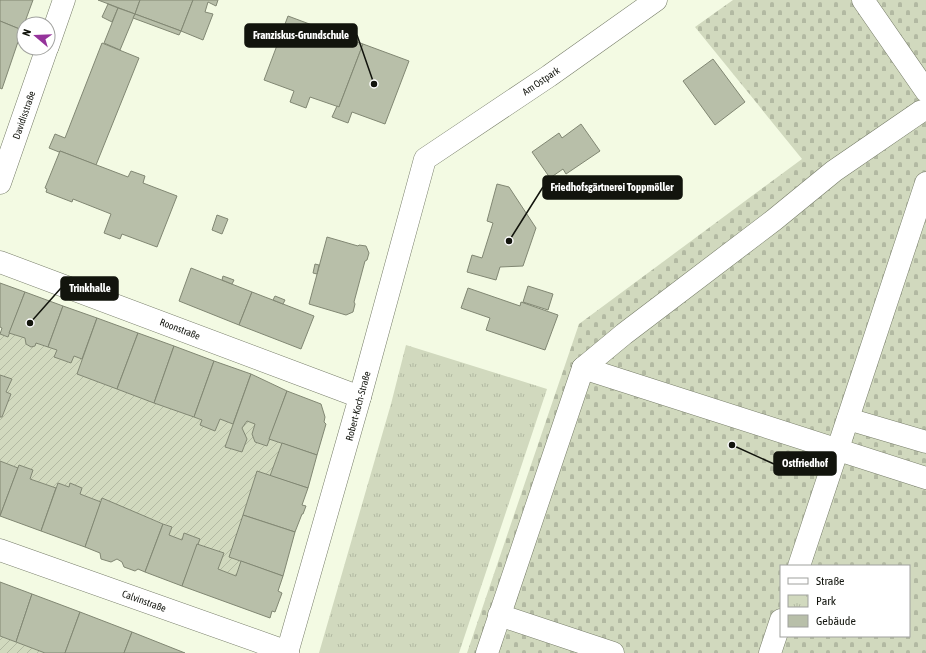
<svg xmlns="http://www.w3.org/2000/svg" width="926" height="653" font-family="'Asap Condensed',sans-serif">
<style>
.cemetery{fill:url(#cemetery-stones);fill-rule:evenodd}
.park{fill:url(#park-tufts)}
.garden{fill:url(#garden-furrows)}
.building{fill:#b8bfa9;stroke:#818773}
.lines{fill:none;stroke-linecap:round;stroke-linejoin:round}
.minor-casing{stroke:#767c68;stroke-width:23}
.minor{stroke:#fff;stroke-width:22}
.labels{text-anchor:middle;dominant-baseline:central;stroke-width:3;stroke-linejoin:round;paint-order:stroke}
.street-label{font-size:10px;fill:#12140d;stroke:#fff}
.leader{fill:none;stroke:#12140d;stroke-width:1.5}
.callout-dot{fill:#12140d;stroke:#fff;stroke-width:1.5}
.callout{fill:#12140d;stroke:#12140d;stroke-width:1.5}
.callout-label{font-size:11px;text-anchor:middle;font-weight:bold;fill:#fff}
</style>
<defs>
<pattern id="cemetery-stones" width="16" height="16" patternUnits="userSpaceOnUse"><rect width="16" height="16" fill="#d1d9be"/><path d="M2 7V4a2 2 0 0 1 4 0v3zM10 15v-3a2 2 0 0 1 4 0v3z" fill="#b2b9a2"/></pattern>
<pattern id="park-tufts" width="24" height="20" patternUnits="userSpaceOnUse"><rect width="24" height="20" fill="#d1d9be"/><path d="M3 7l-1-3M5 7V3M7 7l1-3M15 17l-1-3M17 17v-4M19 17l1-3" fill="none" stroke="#b2b9a2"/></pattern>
<pattern id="garden-furrows" width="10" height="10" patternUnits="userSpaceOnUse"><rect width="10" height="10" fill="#d1d9be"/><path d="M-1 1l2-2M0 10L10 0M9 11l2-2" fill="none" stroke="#b2b9a2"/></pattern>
</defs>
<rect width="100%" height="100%" fill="#f3fae3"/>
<!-- cemetery -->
<path class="cemetery" d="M 733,0 L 926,0 L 926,653 L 467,653 L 579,324 L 802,159 L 695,27 ZM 781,566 L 909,566 L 909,636 L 781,636 Z"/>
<!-- park -->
<polygon class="park" points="406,345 547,389 459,653 319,653 391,404"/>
<!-- garden -->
<g class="garden">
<polygon points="9,333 25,338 26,344 31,347 35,346 36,343 57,350 55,357 70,363 74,356 82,359 77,374 202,420 201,425 215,431 220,419 233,424 225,447 242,452 247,439 242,428 247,421 255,424 252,434 255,442 267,446 269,439 282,443 270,476 257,472 229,557 241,561 236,576 218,569 223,553 197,544 199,539 184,533 182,540 169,535 172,527 102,499 101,502 80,494 82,488 70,484 69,487 58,483 56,488 30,479 33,470 19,465 18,468 0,461 0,417 2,417 11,394 6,392 12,379 0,375 0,334 7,337"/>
<polygon points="0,636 45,653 0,653"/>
</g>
<!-- building -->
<g class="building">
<polygon points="0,0 33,0 22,30 0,21"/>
<polygon points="98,0 140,0 135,14"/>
<polygon points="140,0 193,0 181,31 135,14"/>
<polygon points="193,0 218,0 216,6 208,2 205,12 213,14 203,40 181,31"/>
<polygon points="108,4 118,8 112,22 102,17"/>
<polygon points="118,8 135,14 120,50 104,43"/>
<polygon points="135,14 181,31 179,35 133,18"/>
<polygon points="288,16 363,44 339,107 310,97 306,108 290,102 294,91 264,80"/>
<polygon points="0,21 22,30 2,89 0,88"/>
<polygon points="102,43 139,58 96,165 60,151 59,152 49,148 55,134 65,138"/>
<polygon points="363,44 409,61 385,124 352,112 348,123 332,117 337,106 339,107"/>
<polygon points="713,59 745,102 715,125 683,81"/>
<polygon points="581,124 600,151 566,174 563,169 550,178 532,152 559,133 562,138"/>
<polygon points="60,151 128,177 131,171 145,176 143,183 177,196 157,247 122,234 120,239 104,233 111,214 73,199 72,202 46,192 47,189 45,188"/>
<polygon points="497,184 509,187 536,228 523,266 500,267 496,280 467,272 472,255 482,258 493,223 487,221"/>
<polygon points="217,215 228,219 222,234 212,230"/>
<polygon points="327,237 358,246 359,245 366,246 369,253 367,260 365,261 354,302 355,304 353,312 346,315 309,304"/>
<polygon points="315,264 319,265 317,274 313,273"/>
<polygon points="191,268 252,292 239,325 179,301"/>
<polygon points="223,276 234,280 232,284 222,280"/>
<polygon points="0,283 25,292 8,337 0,334 2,328 0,327"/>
<polygon points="528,286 553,294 548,310 523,302"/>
<polygon points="468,288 520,306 521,302 558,315 545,350 486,330 490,318 461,308"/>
<polygon points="25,292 63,306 48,347 36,343 35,346 31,347 26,344 25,338 9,333"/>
<polygon points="252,292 314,316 301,349 239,325"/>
<polygon points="275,296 285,300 283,304 273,300"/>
<polygon points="63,306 97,318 82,359 74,356 71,363 54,357 57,350 48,347"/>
<polygon points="97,318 138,333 117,389 77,374"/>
<polygon points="138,333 174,346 154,403 117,389"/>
<polygon points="174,346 214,361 194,417 154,403"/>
<polygon points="214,361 251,374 233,424 220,419 215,431 200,425 202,420 194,417"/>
<polygon points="251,374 287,391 267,446 255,442 252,434 255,424 247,421 242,428 247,439 242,452 225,447"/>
<polygon points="0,375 12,379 6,392 11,394 2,417 0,417"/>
<polygon points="287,391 321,404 325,417 324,422 326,424 317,455 269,439"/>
<polygon points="282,443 317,455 308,488 270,476"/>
<polygon points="0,461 18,468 0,516"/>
<polygon points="19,465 33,470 30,479 56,488 41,531 0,516"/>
<polygon points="257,471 308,488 302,505 306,506 303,514 302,514 295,532 243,515"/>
<polygon points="58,483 69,487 70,483 82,488 80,494 101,502 85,547 41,531"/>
<polygon points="102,498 163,524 145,572 138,569 135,571 124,567 122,562 117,559 111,562 101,559 100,553 85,547"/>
<polygon points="243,515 295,532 283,576 229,557"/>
<polygon points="163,524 172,527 169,535 182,540 184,533 200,539 182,586 145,572"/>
<polygon points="197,544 224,553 218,569 236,576 241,561 283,576 278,591 282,593 275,612 272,611 270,618 182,586"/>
<polygon points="0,582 32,594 16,642 0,636"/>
<polygon points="32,594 80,612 65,653 45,653 16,642"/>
<polygon points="80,612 132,632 124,653 65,653"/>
<polygon points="132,632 185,653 124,653"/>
</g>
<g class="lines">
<!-- minor casing -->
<g class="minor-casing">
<g id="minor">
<polyline points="863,0 926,91"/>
<polyline points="48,46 64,0"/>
<polyline points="0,183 47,48"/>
<polyline points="0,262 360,397"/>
<polyline points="583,368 926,478"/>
<polyline points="848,419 926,442"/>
<polyline points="0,550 288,652"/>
<polyline points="799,566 926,183"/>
<polyline points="499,615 613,653"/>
<polyline points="287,653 360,397 425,159 549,76 656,0"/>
<polyline points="487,653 583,368 624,334 774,220 834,171 920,112 926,110"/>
<polyline points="770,653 781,620"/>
</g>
</g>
<!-- minor -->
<use href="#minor" class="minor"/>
</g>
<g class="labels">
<!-- street labels -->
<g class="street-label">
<text transform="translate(541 81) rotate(-34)">Am Ostpark</text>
<text transform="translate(24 115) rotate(-71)">Davidisstraße</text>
<text transform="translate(180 329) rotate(21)">Roonstraße</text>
<text transform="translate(358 406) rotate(-75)">Robert-Koch-Straße</text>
<text transform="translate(144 601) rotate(20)">Calvinstraße</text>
</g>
</g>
<!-- callouts -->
<path class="leader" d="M374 84L357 35M509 241L543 187M30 323L61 288M732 445L774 464"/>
<g class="callout-dot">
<circle cx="374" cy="84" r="4"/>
<circle cx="509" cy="241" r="4"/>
<circle cx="30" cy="323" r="4"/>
<circle cx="732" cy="445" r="4"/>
</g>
<g class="callout">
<rect x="245" y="24" width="112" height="23" rx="4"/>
<rect x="543" y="176" width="139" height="23" rx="4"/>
<rect x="61" y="277" width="57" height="23" rx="4"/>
<rect x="774" y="452" width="62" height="23" rx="4"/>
</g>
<g class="callout-label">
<text x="301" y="39">Franziskus-Grundschule</text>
<text x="612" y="191">Friedhofsgärtnerei Toppmöller</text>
<text x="90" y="292">Trinkhalle</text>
<text x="805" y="467">Ostfriedhof</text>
</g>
<!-- legend -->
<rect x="780" y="565" width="130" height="72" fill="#ffffff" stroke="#a0a19e"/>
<rect x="788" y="578" width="20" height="6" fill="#ffffff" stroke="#a0a19e"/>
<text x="816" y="585" font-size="12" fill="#12140d">Straße</text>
<rect x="788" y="595" width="20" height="12" fill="url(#park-tufts)" stroke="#a0a19e"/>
<text x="816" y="605" font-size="12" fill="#12140d">Park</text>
<rect x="788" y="615" width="20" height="12" fill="#b8bfa9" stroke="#a0a19e"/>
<text x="816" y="625" font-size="12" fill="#12140d">Gebäude</text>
<!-- north arrow -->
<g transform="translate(36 36) rotate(289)"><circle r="19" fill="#ffffff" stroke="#a0a19e"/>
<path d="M0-3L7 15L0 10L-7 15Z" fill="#95339b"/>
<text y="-6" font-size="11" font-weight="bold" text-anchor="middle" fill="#12140d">N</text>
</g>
</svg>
